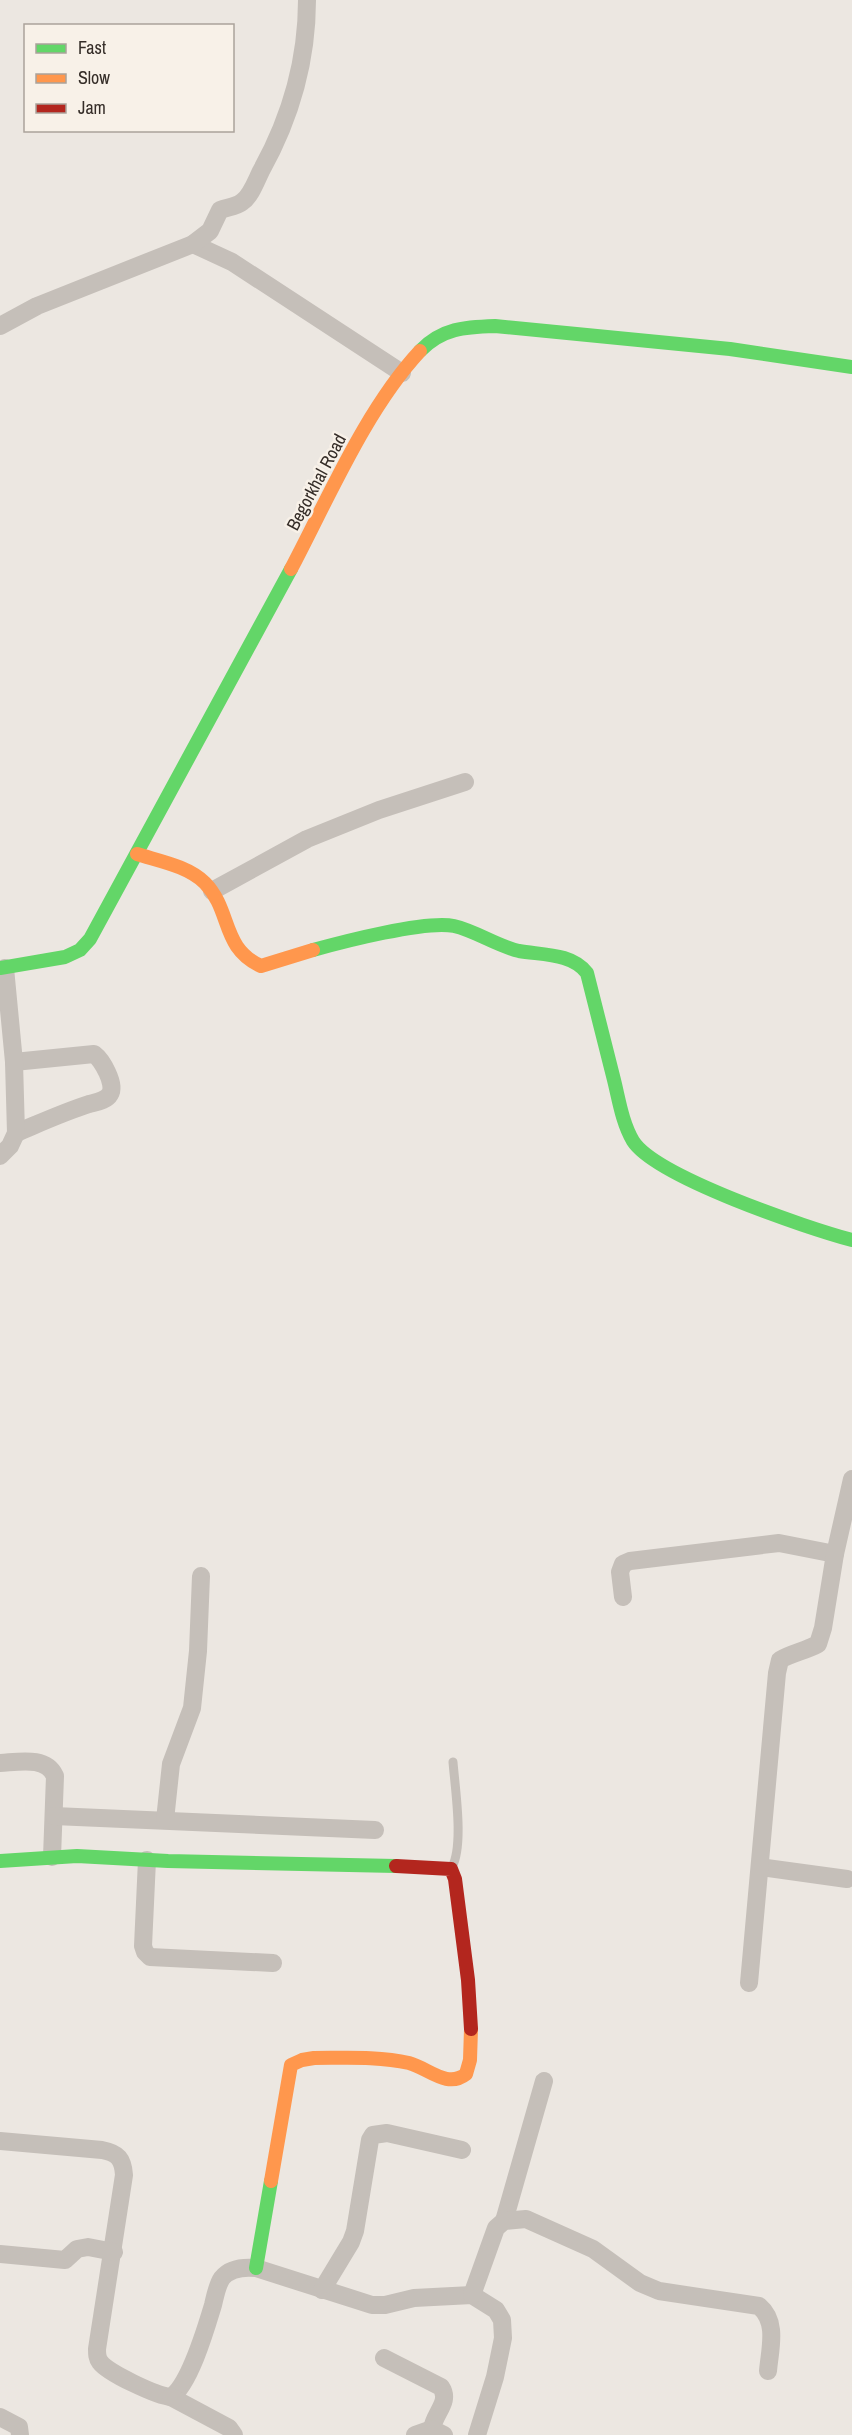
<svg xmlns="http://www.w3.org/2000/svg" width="852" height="2435" font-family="'Archivo Narrow',sans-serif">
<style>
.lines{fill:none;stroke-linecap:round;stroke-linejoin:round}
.lane{stroke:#c5bfb9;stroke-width:9}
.street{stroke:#c5bfb9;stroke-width:18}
.fast{stroke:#63d668;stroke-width:14}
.slow{stroke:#ff974d;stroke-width:14}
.jam{stroke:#b3261e;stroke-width:14}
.labels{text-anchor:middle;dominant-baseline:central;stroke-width:5;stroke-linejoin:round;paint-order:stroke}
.street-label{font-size:18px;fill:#352d28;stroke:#f8f1e8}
</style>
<rect width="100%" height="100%" fill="#ece7e1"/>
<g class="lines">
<!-- lane -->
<path class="lane" d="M 452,1867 C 464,1845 455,1788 453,1762"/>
<!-- street -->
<g class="street">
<polyline points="193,244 232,262 402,373"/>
<path d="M 0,326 L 37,306 L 193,244 L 210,231 L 220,210 C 227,207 236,207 242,202 C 251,196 256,181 261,171 C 291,117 307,62 307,0"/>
<polyline points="212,891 307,839 379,810 465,782"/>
<path d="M 14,1062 L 94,1054 C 102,1060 116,1084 110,1094 C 106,1101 96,1102 89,1104 C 64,1112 40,1123 16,1133"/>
<polyline points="0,1156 10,1146 16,1133 14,1062 5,968"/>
<polyline points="623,1597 620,1572 623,1564 630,1561 779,1543 835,1554"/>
<path d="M 0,1763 C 19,1762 46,1756 55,1776 L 52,1857"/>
<polyline points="54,1816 375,1830"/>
<polyline points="165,1820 171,1764 192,1708 198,1651 201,1576"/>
<polyline points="147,1860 143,1946 145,1952 150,1957 273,1963"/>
<polyline points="760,1867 847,1879"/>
<path d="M 749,1983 L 777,1673 L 780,1660 C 792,1653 805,1651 818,1644 L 823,1628 L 835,1554 L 852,1479"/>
<path d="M 0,2141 L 102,2150 C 118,2153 123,2159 124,2175 L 97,2349 C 97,2354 97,2358 100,2362 C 108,2373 157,2396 171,2397 C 190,2384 206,2328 213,2305 C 215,2297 217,2285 222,2278 C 230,2268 245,2267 256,2268 L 372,2305 L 385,2305 L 414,2298 L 472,2295 L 496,2310 L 502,2320 L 503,2338 L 495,2377 L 477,2435"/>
<polyline points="504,2221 544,2081"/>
<polyline points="0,2254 65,2260 77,2249 88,2247 114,2252"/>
<polyline points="322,2290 351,2242 355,2231 370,2140 373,2135 387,2133 462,2150"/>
<path d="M 472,2295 L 496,2228 L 504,2221 L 526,2219 L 593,2249 L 640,2283 L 659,2291 L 759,2306 C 778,2322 770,2348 768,2371"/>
<path d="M 384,2358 L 441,2387 C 451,2402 434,2413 432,2429 L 444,2435"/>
<polyline points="171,2397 229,2428 234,2435"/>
<polyline points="0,2417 19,2427 20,2435"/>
<polyline points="415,2435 432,2429"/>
</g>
<!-- fast -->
<g class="fast">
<path d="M 420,351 C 442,328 465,327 495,326 L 730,349 L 852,367"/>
<path d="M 313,950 C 342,942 426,920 454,926 C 476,931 497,946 519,951 C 542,955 572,953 587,973 C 596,1009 605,1044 614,1080 C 619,1100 622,1122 633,1141 C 656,1177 807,1228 852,1240"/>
<polyline points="0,968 65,957 80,950 90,939 291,569"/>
<polyline points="0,1861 77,1856 168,1861 396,1866"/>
<polyline points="256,2268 271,2181"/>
</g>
<!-- slow -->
<g class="slow">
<path d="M 291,569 C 328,499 366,409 420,351"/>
<path d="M 137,854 C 159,861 188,866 205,883 C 232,911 221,948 261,966 L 313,950"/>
<path d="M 271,2181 L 291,2065 L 302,2060 L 314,2058 C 345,2058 379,2056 409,2063 C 428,2068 447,2089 466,2074 L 470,2060 L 471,2029"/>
</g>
<!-- jam -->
<polyline class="jam" points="396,1866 451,1869 455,1879 468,1980 471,2029"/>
</g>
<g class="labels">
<!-- street labels -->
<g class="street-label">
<text transform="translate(316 482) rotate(-62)">Begorkhal Road</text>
</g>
</g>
<!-- legend -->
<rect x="24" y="24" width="210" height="108" fill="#f8f1e8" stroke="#aaa39b" stroke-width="1.5"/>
<rect x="36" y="44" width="30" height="9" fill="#63d668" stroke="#aaa39b" stroke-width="1.5"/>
<text x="78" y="54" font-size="18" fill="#352d28">Fast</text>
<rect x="36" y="74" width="30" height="9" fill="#ff974d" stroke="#aaa39b" stroke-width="1.5"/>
<text x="78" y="84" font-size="18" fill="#352d28">Slow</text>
<rect x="36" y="104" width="30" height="9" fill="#b3261e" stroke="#aaa39b" stroke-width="1.5"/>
<text x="78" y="114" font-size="18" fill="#352d28">Jam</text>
</svg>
